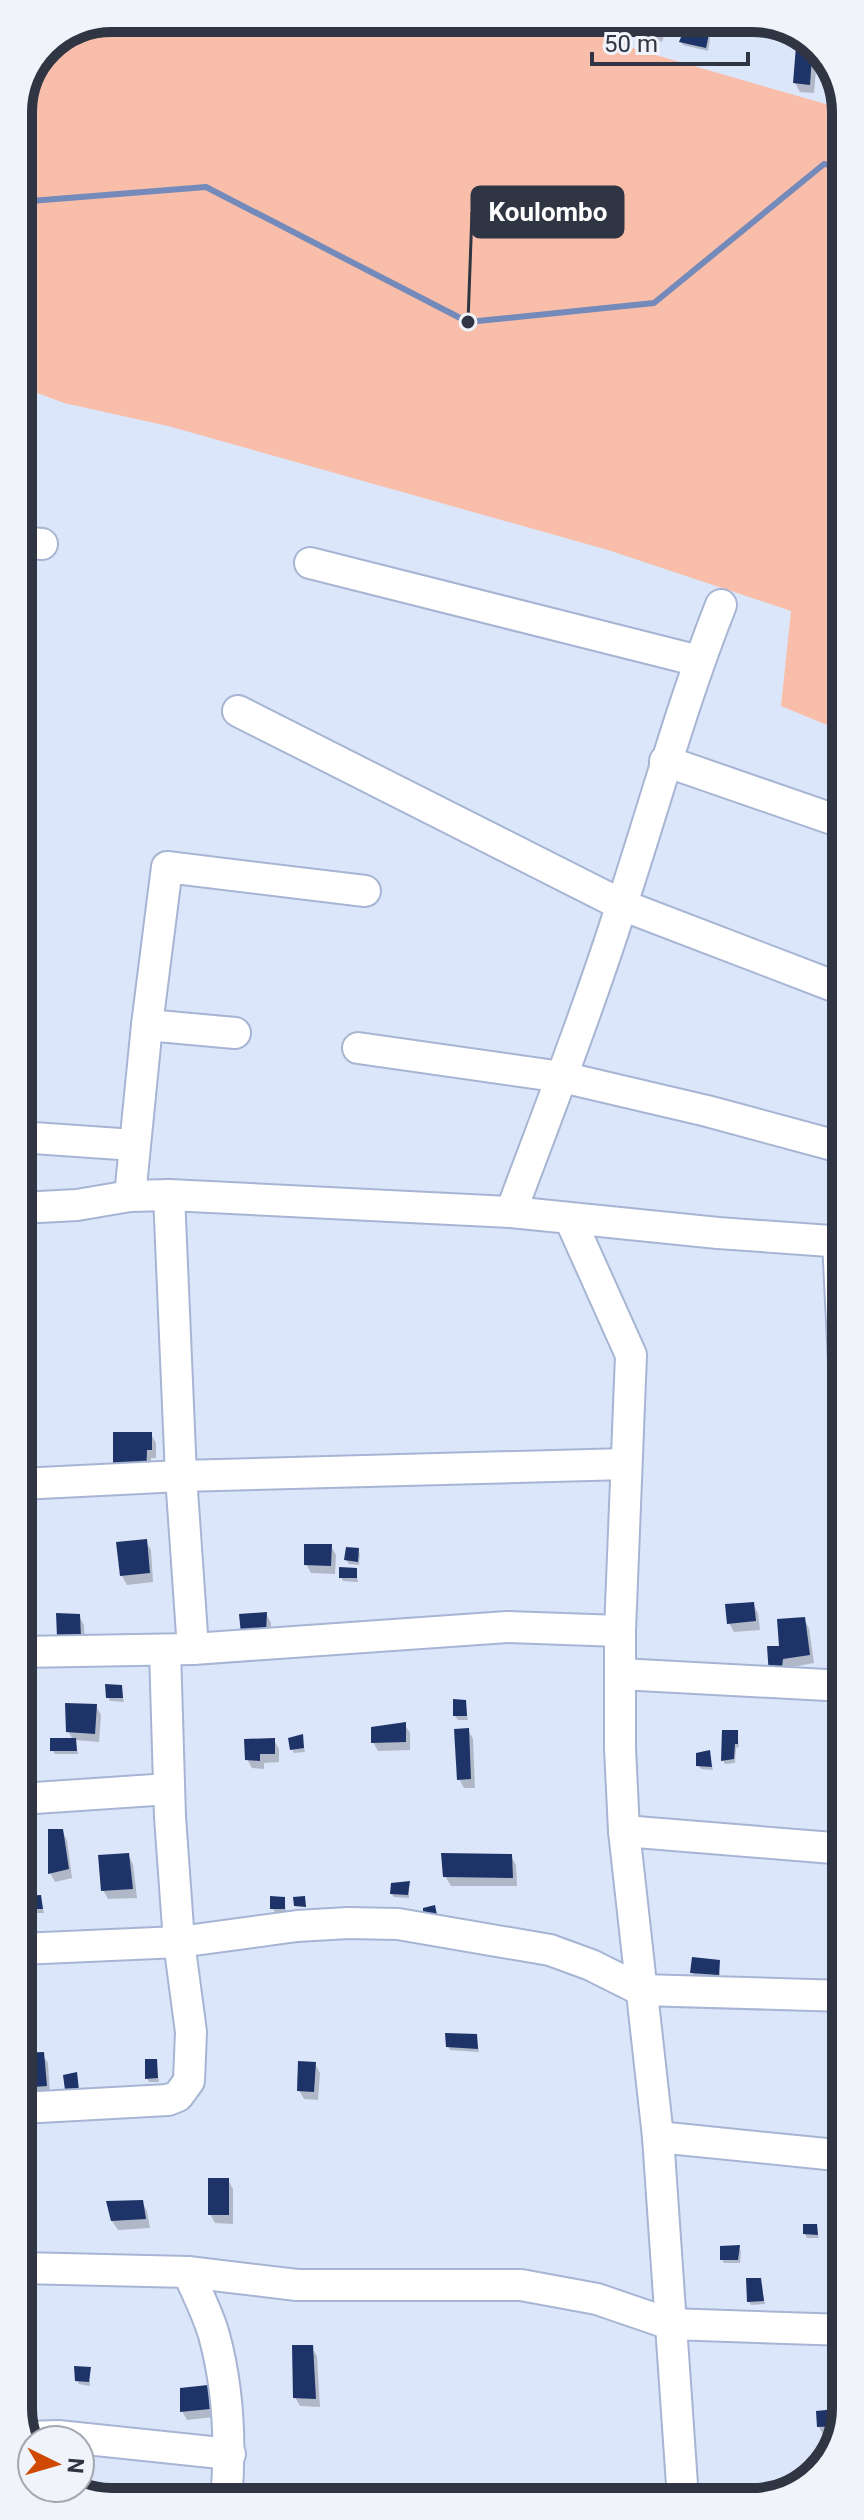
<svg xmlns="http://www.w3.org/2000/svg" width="864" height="2520" font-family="Roboto,sans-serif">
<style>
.green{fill:#f9bea9}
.shadow{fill:#0003}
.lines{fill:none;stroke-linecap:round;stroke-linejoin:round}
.stream{stroke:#748aba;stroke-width:6}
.building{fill:#1e3368}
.minor-casing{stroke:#a7b5d4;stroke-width:34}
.minor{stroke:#fff;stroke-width:30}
.rim{fill:none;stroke:#2f3542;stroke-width:10}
.leader{fill:none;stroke:#2f3542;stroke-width:3}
.callout-dot{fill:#2f3542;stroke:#f0f3fa;stroke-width:3}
.callout{fill:#2f3542;stroke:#2f3542;stroke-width:3}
.callout-label{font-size:26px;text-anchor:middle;font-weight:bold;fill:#fff}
</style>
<rect width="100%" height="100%" fill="#dce6fa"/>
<!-- green -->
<polygon class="green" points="112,18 586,18 635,49 843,109 844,732 781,706 791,611 608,550 168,426 64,403 19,386 18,106 46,45"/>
<!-- shadow -->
<g class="shadow">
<polygon points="624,18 662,18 667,27 662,42 628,25"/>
<polygon points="708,35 710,39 708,51 683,45 681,42"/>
<polygon points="799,35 814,41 818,47 814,93 800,92 795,83"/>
<polygon points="151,1434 156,1443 156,1458 151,1458 151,1485 120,1482"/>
<polygon points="146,1541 151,1550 153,1582 127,1585 122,1576"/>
<polygon points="331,1546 336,1555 335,1574 311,1573 306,1564"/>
<polygon points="358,1550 360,1554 359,1565 349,1564 346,1560"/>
<polygon points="356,1570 358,1582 343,1581 341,1577"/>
<polygon points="753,1604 758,1613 760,1630 734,1632 729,1623"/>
<polygon points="266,1614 271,1623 270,1641 249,1643"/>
<polygon points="79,1616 84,1625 85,1646 64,1645"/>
<polygon points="804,1619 809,1628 814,1663 787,1668 785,1685 776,1685 781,1648"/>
<polygon points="121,1687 124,1702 110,1701 108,1697"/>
<polygon points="465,1702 468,1720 458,1720 455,1716"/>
<polygon points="96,1706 101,1715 99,1742 75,1740 78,1754 55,1754 52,1750 73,1740 68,1731"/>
<polygon points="405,1725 410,1733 410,1750 378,1751 373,1742"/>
<polygon points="468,1730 473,1739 475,1788 464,1788 459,1779"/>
<polygon points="737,1732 739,1747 736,1748 735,1763 725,1764 723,1760"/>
<polygon points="302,1737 305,1752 294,1753 292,1749"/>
<polygon points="274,1740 279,1749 279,1762 264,1763 264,1769 252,1768 247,1759"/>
<polygon points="709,1753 713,1770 701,1769 698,1765"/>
<polygon points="62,1831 67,1840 72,1878 55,1882 50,1873"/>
<polygon points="128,1855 133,1864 137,1898 108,1899 103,1890"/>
<polygon points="511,1856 516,1865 517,1886 451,1886 445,1876"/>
<polygon points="409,1884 409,1898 394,1897 392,1894"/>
<polygon points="40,1897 44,1913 20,1913 20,1898"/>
<polygon points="284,1899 286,1912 275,1912 272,1908"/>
<polygon points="719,1961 720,1978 694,1976 692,1972"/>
<polygon points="476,2036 479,2052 450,2050 448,2046"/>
<polygon points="42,2054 48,2063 50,2094 27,2096 22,2087 21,2055"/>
<polygon points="155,2061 159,2082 149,2082 147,2078"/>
<polygon points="315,2064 320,2073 318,2100 304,2099 299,2090"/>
<polygon points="228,2180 233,2189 233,2224 215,2223 210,2214"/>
<polygon points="142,2202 147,2211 150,2228 118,2230 112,2221"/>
<polygon points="815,2226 819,2238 807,2238 805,2234"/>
<polygon points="739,2247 741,2251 740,2263 724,2263 722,2259"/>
<polygon points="760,2280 765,2304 751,2305 749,2302"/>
<polygon points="311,2347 317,2356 320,2407 300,2406 295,2397"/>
<polygon points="89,2369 90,2386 79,2384 77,2380"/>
<polygon points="207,2387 213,2396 214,2417 187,2420 182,2411"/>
<polygon points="845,2410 837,2435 824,2436 819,2427 818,2413"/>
</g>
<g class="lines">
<!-- stream -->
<polyline class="stream" points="18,202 206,187 468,322 654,303 824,164 843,167"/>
</g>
<!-- building -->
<g class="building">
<polygon points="625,18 663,18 657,35"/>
<polygon points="687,22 709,34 706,48 679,42"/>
<polygon points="797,34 813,41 810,85 793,83"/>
<polygon points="113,1432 152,1432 152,1450 147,1450 146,1477 113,1473"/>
<polygon points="20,1457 31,1457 32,1469 20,1470"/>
<polygon points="147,1539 150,1573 120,1576 116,1542"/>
<polygon points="304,1544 332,1544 331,1566 304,1565"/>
<polygon points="346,1547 359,1548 358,1562 344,1560"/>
<polygon points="339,1567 357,1568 357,1578 339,1578"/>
<polygon points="754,1602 756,1621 727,1624 725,1604"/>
<polygon points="267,1612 266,1632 241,1634 239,1614"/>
<polygon points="56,1613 80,1614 81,1638 57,1637"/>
<polygon points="805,1617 810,1655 783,1659 781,1676 769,1676 767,1646 779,1646 777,1619"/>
<polygon points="105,1684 122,1685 123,1698 106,1698"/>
<polygon points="453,1699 466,1700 467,1716 453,1716"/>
<polygon points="65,1703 97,1704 95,1734 66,1732"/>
<polygon points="406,1722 406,1742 371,1743 371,1727"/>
<polygon points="469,1728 471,1779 457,1780 454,1729"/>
<polygon points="722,1730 738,1730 738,1744 735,1744 734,1759 721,1761"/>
<polygon points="303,1734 304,1748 290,1750 288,1738"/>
<polygon points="50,1738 76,1738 77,1751 50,1751"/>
<polygon points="275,1738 275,1754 260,1754 260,1761 245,1760 244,1739"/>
<polygon points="710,1750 712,1767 696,1766 696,1753"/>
<polygon points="48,1829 63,1829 69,1869 48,1874"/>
<polygon points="129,1853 133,1889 101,1891 98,1855"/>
<polygon points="441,1853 512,1854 513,1878 443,1877"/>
<polygon points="410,1881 408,1895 390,1894 391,1883"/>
<polygon points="41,1895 43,1909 20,1909 20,1896"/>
<polygon points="270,1896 285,1897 285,1909 270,1909"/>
<polygon points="305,1896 306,1907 294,1906 293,1897"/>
<polygon points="435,1905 437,1915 423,1917 423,1908"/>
<polygon points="692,1957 720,1960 719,1975 690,1973"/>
<polygon points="445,2033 477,2034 478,2049 446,2047"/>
<polygon points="44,2052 47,2086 21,2088 21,2053"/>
<polygon points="145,2059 157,2059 158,2078 145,2079"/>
<polygon points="298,2061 316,2062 314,2092 297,2091"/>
<polygon points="77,2072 80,2099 67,2105 63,2075"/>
<rect x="208" y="2178" width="21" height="37"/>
<polygon points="143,2200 146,2219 111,2221 106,2201"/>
<polygon points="803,2224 817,2224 818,2235 803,2234"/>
<polygon points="740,2245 738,2260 720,2260 720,2246"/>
<polygon points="746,2278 761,2278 764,2301 747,2302"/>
<polygon points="292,2345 313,2345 316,2399 293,2398"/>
<polygon points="74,2366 91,2367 89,2382 75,2381"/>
<polygon points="208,2385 210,2409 180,2412 180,2388"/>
<polygon points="846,2408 840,2426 817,2427 816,2411"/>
<polygon points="297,2487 329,2489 328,2501 296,2501"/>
</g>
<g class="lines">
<!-- minor casing -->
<g class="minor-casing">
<g id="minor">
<polyline points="19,542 42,544"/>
<polyline points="310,563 699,661"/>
<polyline points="238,711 622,905 844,990"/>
<polyline points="665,761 844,823"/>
<polyline points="147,1025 235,1033"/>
<polyline points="358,1048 562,1077 707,1111 844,1148"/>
<polyline points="19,1137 134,1145"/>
<polyline points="169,1195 181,1476 193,1649"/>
<polyline points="130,1196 147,1025 167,867 365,891"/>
<polyline points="20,1208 77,1205 130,1196 169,1195 511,1212 718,1233 844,1242"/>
<path d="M 511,1212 C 549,1110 589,1008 622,904 C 655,804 682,703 721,605"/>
<polyline points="570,1219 631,1355 620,1631 620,1748 624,1831 658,2137 683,2499"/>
<polyline points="838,1241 845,1383"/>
<polyline points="20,1484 181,1476 626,1464"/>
<polyline points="20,1652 193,1649 507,1627 620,1631"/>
<polyline points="620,1674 845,1686"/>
<polyline points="20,1799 169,1789"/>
<polyline points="624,1831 845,1849"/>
<polyline points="20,1949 179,1942 297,1926 348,1923 398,1924 550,1950 591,1965 641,1990 845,1996"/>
<polyline points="21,2108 168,2100 178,2096 189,2081 191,2032 179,1942 170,1817 165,1650"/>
<polyline points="658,2137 846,2156"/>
<polyline points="21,2268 188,2272 297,2285 521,2285 597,2299 670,2324 846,2330"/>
<path d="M 188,2272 C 197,2293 208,2314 214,2335 C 229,2390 231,2445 226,2501"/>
<polyline points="24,2437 58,2436 230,2454"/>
</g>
</g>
<!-- minor -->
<use href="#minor" class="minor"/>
</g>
<!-- crop -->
<path d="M0 0H864V2520H0ZM112 32H752A80 80 0 0 1 832 112V2408A80 80 0 0 1 752 2488H112A80 80 0 0 1 32 2408V112A80 80 0 0 1 112 32Z" fill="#f0f3fa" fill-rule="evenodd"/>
<path class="rim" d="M112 32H752A80 80 0 0 1 832 112V2408A80 80 0 0 1 752 2488H112A80 80 0 0 1 32 2408V112A80 80 0 0 1 112 32Z"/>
<!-- callouts -->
<path class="leader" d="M468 322L472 212"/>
<circle class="callout-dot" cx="468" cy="322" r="8"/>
<rect class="callout" x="472" y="187" width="151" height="50" rx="8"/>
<g class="callout-label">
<text x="548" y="221">Koulombo</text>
</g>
<!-- north arrow -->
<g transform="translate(56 2464) rotate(95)"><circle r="38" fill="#f0f3fa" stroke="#a3a7b0" stroke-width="2"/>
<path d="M0-6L14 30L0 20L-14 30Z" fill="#cf4a00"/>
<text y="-12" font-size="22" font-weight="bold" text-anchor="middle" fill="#2f3542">N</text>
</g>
<!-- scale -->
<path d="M592 52v12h156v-12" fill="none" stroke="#2f3542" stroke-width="4"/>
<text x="604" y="52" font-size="24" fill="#2f3542" stroke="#f0f3fa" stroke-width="6" paint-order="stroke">50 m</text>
</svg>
